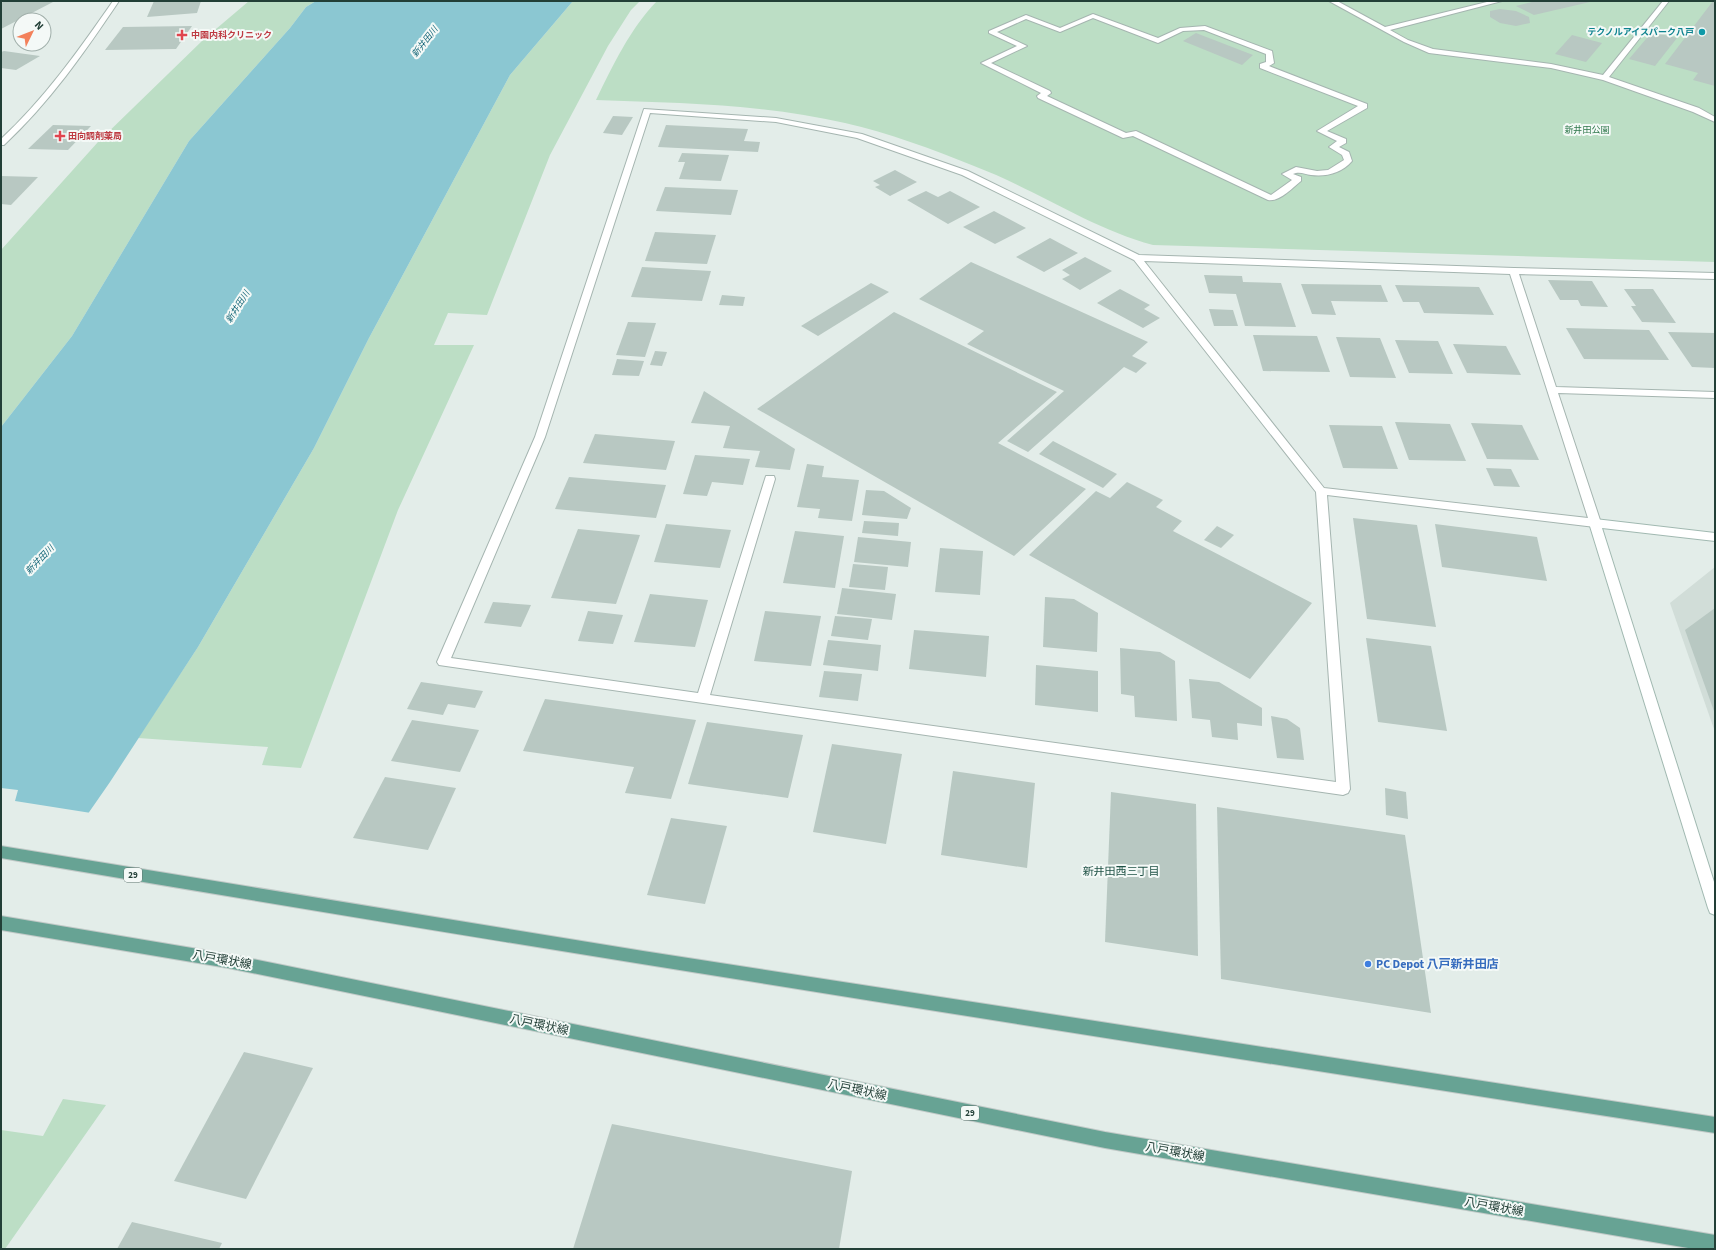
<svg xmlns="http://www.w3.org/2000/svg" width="1716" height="1250" font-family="'Source Sans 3','Noto Sans JP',sans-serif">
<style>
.built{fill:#d1ddd8}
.green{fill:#bcdec5}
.water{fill:#8bc7d2}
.pier{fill:#e3ede9}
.building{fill:#b8c8c2}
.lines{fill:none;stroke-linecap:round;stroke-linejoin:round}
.lane-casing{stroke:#a5b5b0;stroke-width:2}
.street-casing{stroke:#a5b5b0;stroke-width:2}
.secondary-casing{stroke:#a1b9b1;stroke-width:2}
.primary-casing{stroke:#c1c9c7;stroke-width:2}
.lane{fill:#fff;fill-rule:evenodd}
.street{fill:#fff;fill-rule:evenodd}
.secondary{fill:#fff;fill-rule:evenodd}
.primary{fill:#67a394;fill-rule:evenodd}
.culture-dot{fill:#0f9aa8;stroke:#f4f9f7;stroke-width:1.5}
.health-dot{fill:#e0444e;stroke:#f4f9f7;stroke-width:1.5}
.shop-dot{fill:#3f7fe0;stroke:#f4f9f7;stroke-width:1.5}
.labels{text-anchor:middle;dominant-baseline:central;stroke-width:4;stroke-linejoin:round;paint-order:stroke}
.far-culture-label{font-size:9px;font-weight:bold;fill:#0d838f;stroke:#f4f9f7;text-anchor:end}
.far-health-label{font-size:9px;font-weight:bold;fill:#be3a42;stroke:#f4f9f7;text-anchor:start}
.far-water-label{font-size:9px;font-style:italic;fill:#1b6b7c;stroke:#f4f9f7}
.far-park-label{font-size:9px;fill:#2c7649;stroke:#f4f9f7}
.shield{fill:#f4f9f7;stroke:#617771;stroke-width:1}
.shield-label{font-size:9px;font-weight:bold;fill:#223f37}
.neighbourhood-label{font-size:11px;fill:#1e5145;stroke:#f4f9f7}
.near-street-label{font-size:12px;fill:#223f37;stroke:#f4f9f7}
.near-shop-label{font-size:12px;font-weight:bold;fill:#366cbe;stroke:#f4f9f7;text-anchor:start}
</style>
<rect width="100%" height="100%" fill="#e3ede9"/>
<!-- built -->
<polygon class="built" points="1715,567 1715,732 1670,603"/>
<!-- green -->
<g class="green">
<polygon points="249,1 316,1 306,7 290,28 189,141 72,336 1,427 1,250 98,142 203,40"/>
<polygon points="573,1 640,1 631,10 608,46 550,155 487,315 448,313 434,345 474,345 398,510 301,768 262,765 268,747 138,738 198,647 314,448 369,338 510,75"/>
<path d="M 657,1 L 1715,1 L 1715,262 L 1153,245 C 1090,228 1035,189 974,166 C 932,149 889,133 845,123 C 764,104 679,103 596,100 C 613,65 630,29 657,1 Z"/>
<polygon points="63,1099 106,1105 5,1249 1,1249 1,1130 43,1136"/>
</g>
<!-- water -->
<polygon class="water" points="316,1 573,1 510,75 369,338 314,448 198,647 110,782 1,939 1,427 72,336 189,141 290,28 306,7"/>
<!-- pier -->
<polygon class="pier" points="1,788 18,790 15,801 91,813 1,941"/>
<!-- building -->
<g class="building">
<polygon points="5,1 49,1 53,2 1,29 1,3"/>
<polygon points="154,1 201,1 197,13 147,17"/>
<polygon points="1536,1 1590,1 1590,2 1534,15 1516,6"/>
<polygon points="1713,1 1715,1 1715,86 1693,80 1698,73 1665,64"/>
<polygon points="1500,9 1516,11 1529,17 1530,23 1516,26 1500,23 1490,17 1490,11"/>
<polygon points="192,26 176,49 105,50 123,27"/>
<polygon points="1652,32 1677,38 1655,66 1629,59"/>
<polygon points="1196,33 1253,55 1242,65 1183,41"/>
<polygon points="1572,35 1602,43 1586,62 1555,54"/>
<polygon points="4,51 40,56 16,70 1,68 1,52"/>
<polygon points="613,116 633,117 622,135 603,133"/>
<polygon points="53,125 91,126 68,150 28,149"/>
<polygon points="666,125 748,129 744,141 760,142 758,152 658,147"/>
<polygon points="682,153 729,155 721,181 679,179 685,162 678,162"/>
<polygon points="895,170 917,182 890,196 875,187 880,185 873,181"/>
<polygon points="1,176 38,177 11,205 1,204"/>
<polygon points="665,187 738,190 731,215 656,211"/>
<polygon points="926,191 938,197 950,191 980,207 948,224 907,200"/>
<polygon points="994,211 1026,228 995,244 963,227"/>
<polygon points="655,232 716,235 707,264 645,261"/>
<polygon points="1050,238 1078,253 1044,272 1016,257"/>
<polygon points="1085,257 1112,271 1080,290 1062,279 1070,275 1062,270"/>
<polygon points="971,262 1148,342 1132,356 1147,363 1136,373 1124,367 1028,452 1007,441 1064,391 967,344 984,331 919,299"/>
<polygon points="642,267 711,271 702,301 631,297"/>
<polygon points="1204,275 1242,276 1243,282 1281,283 1296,327 1245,326 1236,294 1209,293"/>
<polygon points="1548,280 1592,281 1608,307 1581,306 1578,300 1560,300"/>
<polygon points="871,283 889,292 818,336 801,326"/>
<polygon points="1301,284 1381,285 1388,302 1331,301 1336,315 1312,314"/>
<polygon points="1395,285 1479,287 1494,315 1424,313 1419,302 1403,302"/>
<polygon points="1120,289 1150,305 1144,309 1160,318 1143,328 1097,303"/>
<polygon points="1624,289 1653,289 1676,323 1642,322 1631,306 1636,306"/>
<polygon points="722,295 745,297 743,306 719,305"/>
<polygon points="1209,309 1233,310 1238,326 1214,326"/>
<polygon points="894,312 1057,392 998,443 1086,489 1014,556 757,409"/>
<polygon points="628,322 656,323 645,357 616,355"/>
<polygon points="1566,328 1649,330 1669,360 1584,359"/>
<polygon points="1668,332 1715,333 1715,368 1692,367"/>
<polygon points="1253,335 1317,336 1330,372 1263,371"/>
<polygon points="1336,337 1380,338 1396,378 1350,377"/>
<polygon points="1395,340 1438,341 1453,374 1409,373"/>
<polygon points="1453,344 1506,346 1521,375 1467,373"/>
<polygon points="655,351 667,352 662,366 650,365"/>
<polygon points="617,359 644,361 639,376 612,375"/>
<polygon points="704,391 795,449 790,470 755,467 760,451 723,448 730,426 691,423"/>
<polygon points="1395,422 1450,424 1466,461 1409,460"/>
<polygon points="1471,423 1522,425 1539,460 1487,459"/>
<polygon points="1329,425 1382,426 1398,469 1343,468"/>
<polygon points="595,434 675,441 666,470 583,463"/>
<polygon points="1053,441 1117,474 1103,488 1039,454"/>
<polygon points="695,455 750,459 743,485 712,482 707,496 683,494"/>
<polygon points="807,464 824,466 822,477 859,480 852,521 818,518 820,509 797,507"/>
<polygon points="1486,468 1511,469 1520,487 1494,486"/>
<polygon points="569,477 666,485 656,518 555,509"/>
<polygon points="1127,482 1163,500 1156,507 1182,521 1173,531 1312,603 1250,679 1029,555 1096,491 1110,498"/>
<polygon points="866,490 884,491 911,508 907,519 862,515"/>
<polygon points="1353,518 1417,525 1436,627 1367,619"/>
<polygon points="864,521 899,523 898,536 862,533"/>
<polygon points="666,524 731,530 720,568 654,562"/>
<polygon points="1435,524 1537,537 1547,581 1442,567"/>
<polygon points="1217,526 1234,535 1221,548 1204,540"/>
<polygon points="578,529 640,535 616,604 551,598"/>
<polygon points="795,531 844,536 835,588 783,583"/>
<polygon points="858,537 911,542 908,567 854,562"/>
<polygon points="940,548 983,551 980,595 935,592"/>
<polygon points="853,564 888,567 885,590 849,587"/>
<polygon points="842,588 896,594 892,620 837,614"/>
<polygon points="650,594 708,600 695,647 634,642"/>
<polygon points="1045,597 1074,599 1098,613 1097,652 1043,647"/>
<polygon points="493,602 531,605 521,627 484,623"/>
<polygon points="1715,608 1715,714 1685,630"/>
<polygon points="588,611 623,615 613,644 578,641"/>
<polygon points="765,611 821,616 811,666 754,661"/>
<polygon points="835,616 872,619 868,640 831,636"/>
<polygon points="914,630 989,636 986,677 909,669"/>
<polygon points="1366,638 1431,646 1447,731 1378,722"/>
<polygon points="828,640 881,645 878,671 823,665"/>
<polygon points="1120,648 1160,652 1175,661 1177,721 1135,717 1134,696 1121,694"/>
<polygon points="1036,665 1098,671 1098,712 1035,705"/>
<polygon points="824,671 862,674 858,701 819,697"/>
<polygon points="1189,679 1219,682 1262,708 1262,726 1237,723 1238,740 1212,737 1210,720 1192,718"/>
<polygon points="421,682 483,691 475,708 448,704 443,715 407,709"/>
<polygon points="545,699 696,720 671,799 625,793 634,767 523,751"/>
<polygon points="1271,716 1287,719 1300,728 1304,760 1277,758"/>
<polygon points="412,720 479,730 460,772 391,761"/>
<polygon points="707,722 803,735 788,798 688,784"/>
<polygon points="832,744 902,754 886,844 813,832"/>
<polygon points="953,771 1035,783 1027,868 941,855"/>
<polygon points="385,777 456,788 428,850 353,838"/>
<polygon points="1385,788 1406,792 1408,819 1386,815"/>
<polygon points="1111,792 1196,804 1198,956 1105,942"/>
<polygon points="1217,807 1405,835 1431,1013 1221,979"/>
<polygon points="671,818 727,826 705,904 647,895"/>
<polygon points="244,1052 313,1068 246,1199 174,1181"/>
<polygon points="612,1124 852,1171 839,1249 573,1249"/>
<polygon points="132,1222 222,1243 219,1249 117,1249"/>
</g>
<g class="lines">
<!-- lane casing -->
<g class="lane-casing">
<polygon id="lane" points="1329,1 1337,1 1385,27 1491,1 1502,1 1390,30 1408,40 1433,49 1551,64 1603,75 1663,1 1669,1 1609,77 1699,108 1715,117 1715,122 1693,112 1603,80 1551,68 1429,53 1404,42"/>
</g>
<!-- street casing -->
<g class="street-casing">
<g id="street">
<path d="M 113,1 L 119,1 C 84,53 50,102 4,145 L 1,145 L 1,139 C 45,98 79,50 113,1 Z"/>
<path d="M 1093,14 L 1158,38 L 1180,28 L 1205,26 L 1272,51 L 1274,63 L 1269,66 L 1367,104 L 1367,108 L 1327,131 L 1346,139 L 1346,143 L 1339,147 L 1349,152 L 1352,161 C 1342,173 1326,177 1311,175 C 1305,174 1299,171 1293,174 L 1301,177 L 1301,181 C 1292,188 1280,202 1268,200 L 1133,136 L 1123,138 L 1038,98 L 1037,96 L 1041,93 L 981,63 L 1017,46 L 989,33 L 989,31 L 1026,15 L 1060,28 ZM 1093,18 L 1158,43 L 1183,31 L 1204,30 L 1266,54 L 1266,62 L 1260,64 L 1260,68 L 1358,106 L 1317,131 L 1337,141 L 1329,147 L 1342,155 L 1344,160 L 1328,170 L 1317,171 L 1296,167 L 1282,174 L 1292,180 L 1271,195 L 1136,131 L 1126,133 L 1047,96 L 1051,93 L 1050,91 L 991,63 L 1027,46 L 997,32 L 1026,19 L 1060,32 Z"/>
<path d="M 644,109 L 776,118 L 862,134 L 968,171 L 1139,255 L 1514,268 L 1715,273 L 1715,279 L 1519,274 L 1556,387 L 1715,392 L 1715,398 L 1558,393 L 1601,523 L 1599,526 L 1595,527 L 1327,495 L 1350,789 L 1348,793 L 1343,795 L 439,665 L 437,662 L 535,437 ZM 650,113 L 776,122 L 857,138 L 962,175 L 1134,260 L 1316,492 L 1336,782 L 710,695 L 775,479 L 774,476 L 766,476 L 765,479 L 698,693 L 451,658 L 545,437 ZM 1144,261 L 1510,274 L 1588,518 L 1324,488 Z"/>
</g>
</g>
<!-- secondary casing -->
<g class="secondary-casing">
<polygon id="secondary" points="1595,519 1715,533 1715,541 1602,528 1715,885 1715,915 1710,913 1708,908 1589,523 1591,520"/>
</g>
<!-- primary casing -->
<g class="primary-casing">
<g id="primary">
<path d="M 1,846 L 643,951 L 1715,1117 L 1715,1133 C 1143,1044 571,955 1,858 Z"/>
<polygon points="1,916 228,954 1105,1132 1715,1235 1715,1249 1694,1249 1105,1148 228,968 1,930"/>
</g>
</g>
<!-- lane -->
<use href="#lane" class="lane"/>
<!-- street -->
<use href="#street" class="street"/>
<!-- secondary -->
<use href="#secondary" class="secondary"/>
<!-- primary -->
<use href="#primary" class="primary"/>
</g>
<!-- markers -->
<circle class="culture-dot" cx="1702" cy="32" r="4"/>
<g class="health-dot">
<path d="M180 29h4v4h4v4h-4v4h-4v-4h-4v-4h4z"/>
<path d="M58 130h4v4h4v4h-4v4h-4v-4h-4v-4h4z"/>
</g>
<circle class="shop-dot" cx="1368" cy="964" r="4"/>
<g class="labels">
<!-- far-culture labels -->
<g class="far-culture-label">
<text x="1694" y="32">テクノルアイスパーク八戸</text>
</g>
<!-- far-health labels -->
<g class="far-health-label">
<text x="191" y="35">中園内科クリニック</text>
<text x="68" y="136">田向調剤薬局</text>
</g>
<!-- far-water labels -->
<g class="far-water-label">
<text transform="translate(425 42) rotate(-52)">新井田川</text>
<text transform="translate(238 307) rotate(-58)">新井田川</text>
<text transform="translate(40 560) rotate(-46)">新井田川</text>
</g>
<!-- far-park labels -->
<g class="far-park-label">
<text x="1587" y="130">新井田公園</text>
</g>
<!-- shield labels -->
<g class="shield">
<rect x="124" y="868" width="18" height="14" rx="3"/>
<rect x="961" y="1106" width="18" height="14" rx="3"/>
</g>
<g class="shield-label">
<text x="133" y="875">29</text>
<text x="970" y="1113">29</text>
</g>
<!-- neighbourhood labels -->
<g class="neighbourhood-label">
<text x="1121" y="871">新井田西三丁目</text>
</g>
<!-- near-street labels -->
<g class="near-street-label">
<text transform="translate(222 960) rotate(10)">八戸環状線</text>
<text transform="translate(539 1025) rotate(12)">八戸環状線</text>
<text transform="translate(857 1090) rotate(12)">八戸環状線</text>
<text transform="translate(1175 1152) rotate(10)">八戸環状線</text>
<text transform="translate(1494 1207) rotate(10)">八戸環状線</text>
</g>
<!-- near-shop labels -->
<g class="near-shop-label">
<text x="1376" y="964">PC Depot 八戸新井田店</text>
</g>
</g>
<!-- border -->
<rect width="1716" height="1250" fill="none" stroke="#223f37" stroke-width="4"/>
<!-- north arrow -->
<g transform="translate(32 32) rotate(47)"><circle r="19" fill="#f4f9f7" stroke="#a0afaa"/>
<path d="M0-3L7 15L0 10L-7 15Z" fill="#f3815b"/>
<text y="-6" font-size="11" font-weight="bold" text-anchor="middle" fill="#223f37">N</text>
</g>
</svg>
